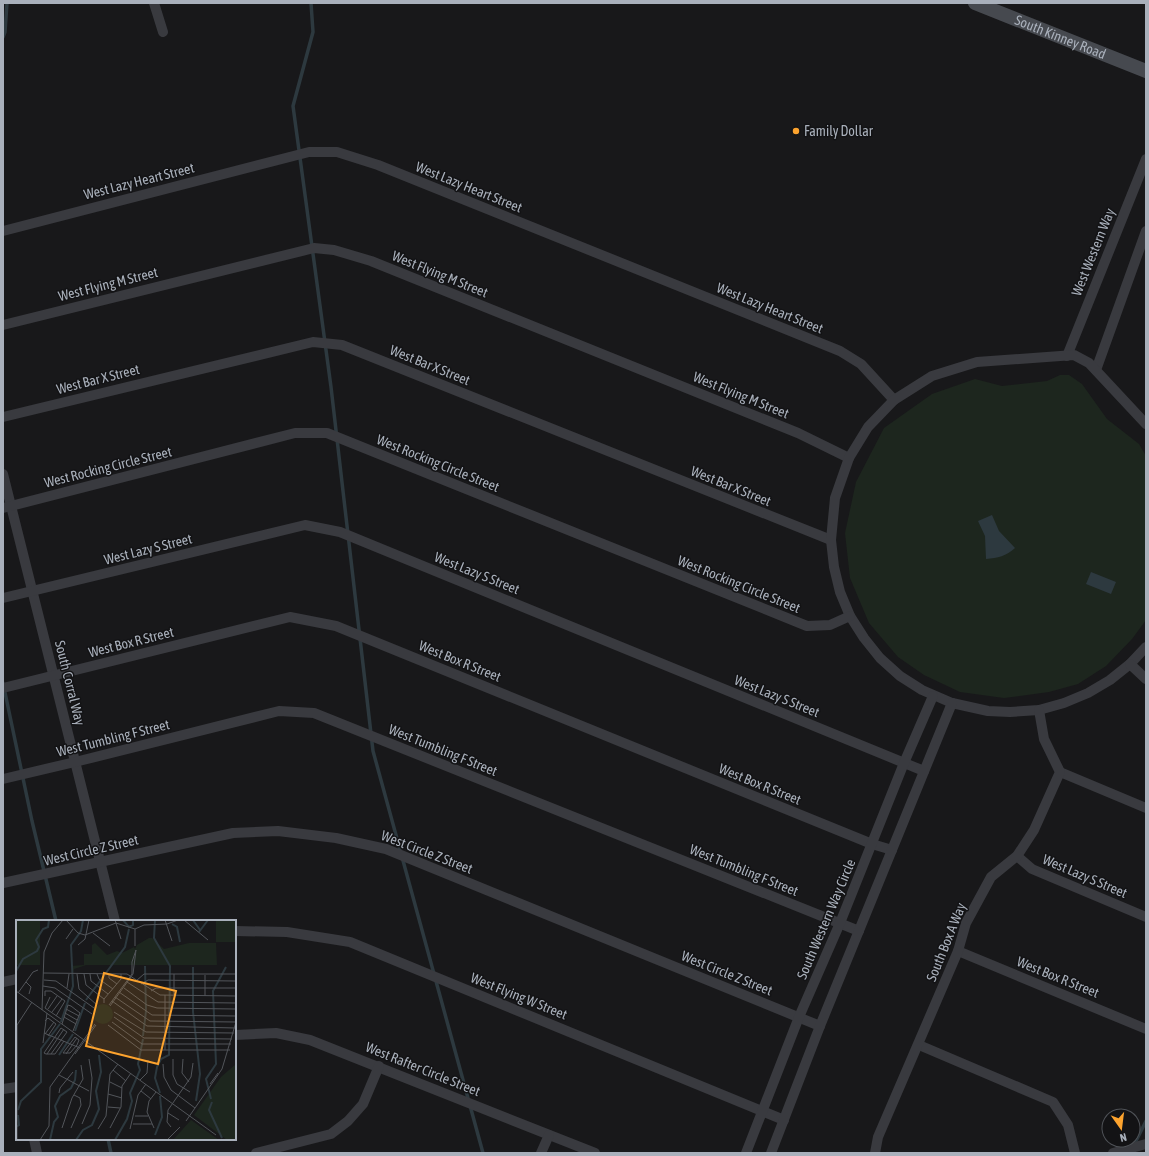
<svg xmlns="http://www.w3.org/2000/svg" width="1149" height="1156" font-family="'Asap Condensed',sans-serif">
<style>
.green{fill:#1d261e}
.water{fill:#2d393f}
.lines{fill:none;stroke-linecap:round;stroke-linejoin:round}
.stream{stroke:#2d393f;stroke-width:3.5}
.minor{stroke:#393a3f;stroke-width:10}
.secondary{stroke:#46494f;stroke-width:14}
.poi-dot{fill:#fca32e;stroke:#131315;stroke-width:1.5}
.labels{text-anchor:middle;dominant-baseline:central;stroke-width:3;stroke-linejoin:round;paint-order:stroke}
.street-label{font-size:14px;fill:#a9b0bb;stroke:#131315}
.poi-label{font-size:14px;fill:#a9b0bb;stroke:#131315;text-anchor:start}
.inset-river{fill:none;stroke:#2d393f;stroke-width:2}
.inset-road{fill:none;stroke:#52555a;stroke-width:1}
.view{fill:#fca32e;fill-opacity:0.15;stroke:#fca32e;stroke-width:2}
.inset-edge{fill:none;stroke:#a9b0bb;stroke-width:2}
</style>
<rect width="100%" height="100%" fill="#18181a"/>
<!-- green -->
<polygon class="green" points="1060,375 1069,375 1082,384 1107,419 1139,444 1146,456 1146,620 1132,639 1106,666 1078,684 1049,692 1004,698 960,692 924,675 898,657 869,623 850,578 845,533 856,482 884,428 932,394 975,379 1002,386 1047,381"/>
<!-- water -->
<g class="water">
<path d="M 992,515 L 999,531 L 1015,548 C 1006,556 998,558 986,559 L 985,536 L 978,521 Z"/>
<polygon points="1091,572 1116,582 1111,594 1086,584"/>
</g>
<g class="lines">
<!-- stream -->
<g class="stream">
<polyline points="311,3 313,32 293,106 331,387 373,751 483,1153"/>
<polyline points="3,37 5,32 7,3"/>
<polyline points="3,683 32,821 56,921"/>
<polyline points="108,1139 111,1153"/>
<polyline points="1134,1145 1146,1121"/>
</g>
<!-- minor -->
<g class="minor">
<polyline points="154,3 163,32"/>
<polyline points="3,231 309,152 337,152 378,165 840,351 861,364 894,400"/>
<polyline points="3,325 314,248 334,250 371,261 798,433 849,458"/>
<polyline points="1067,356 1146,159"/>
<polyline points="1096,370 1146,231"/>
<polyline points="3,417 313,342 342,345 831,540"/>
<polyline points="1146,424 1089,363 1074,355 977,362 932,376 894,400 868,427 849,458 835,498 831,540 834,567 840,592 850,616 864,638 880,658 900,676 922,690 952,703 988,711 1010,712 1039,710 1064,703 1088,693 1110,680 1130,664 1146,647"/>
<polyline points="3,474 115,921"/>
<polyline points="3,508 295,433 327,433 807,626 830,625 850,616"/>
<polyline points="3,598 305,525 340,532 924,771"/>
<polyline points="1130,664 1146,679"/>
<polyline points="3,688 290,617 336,626 872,844 892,850"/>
<polyline points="1060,772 1146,808"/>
<polyline points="3,779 75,762 279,711 314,713 859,931"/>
<polyline points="1017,856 1032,869 1146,917"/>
<polyline points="3,883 233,833 278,831 336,838 386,849 820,1026"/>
<polyline points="235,931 287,932 350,942 784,1120"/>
<polyline points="958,951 1146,1029"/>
<polyline points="3,982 17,979"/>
<polyline points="235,1035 276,1033 310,1040 595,1153"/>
<polyline points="919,1045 1053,1102 1068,1125 1075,1153"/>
<polyline points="3,1089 17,1087"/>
<polyline points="34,1139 37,1153"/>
<polyline points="256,1153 331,1134 348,1121 363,1104 379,1066"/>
<polyline points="541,1153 549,1135"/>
<polyline points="746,1153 799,1017 840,923 904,763 933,696"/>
<polyline points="771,1153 820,1026 952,703"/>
<polyline points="875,1153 878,1137 958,951 966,923 991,877 1017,856 1034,830 1060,772 1044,739 1039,710"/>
<polyline points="1113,1153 1146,1144"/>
</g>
<!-- secondary -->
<path class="secondary" id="s1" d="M 975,3 L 1146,71"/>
</g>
<!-- markers -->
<circle class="poi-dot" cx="796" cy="131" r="4"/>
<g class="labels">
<!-- street labels -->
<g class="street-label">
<text stroke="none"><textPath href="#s1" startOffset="92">South Kinney Road</textPath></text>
<text transform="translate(139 181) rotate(-14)">West Lazy Heart Street</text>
<text transform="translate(469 187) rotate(22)">West Lazy Heart Street</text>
<text transform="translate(1093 252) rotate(-68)">West Western Way</text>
<text transform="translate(440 274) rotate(22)">West Flying M Street</text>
<text transform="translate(108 284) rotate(-14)">West Flying M Street</text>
<text transform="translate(770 308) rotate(22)">West Lazy Heart Street</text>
<text transform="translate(430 365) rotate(22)">West Bar X Street</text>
<text transform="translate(98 379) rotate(-14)">West Bar X Street</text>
<text transform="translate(741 395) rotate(22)">West Flying M Street</text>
<text transform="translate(438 463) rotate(22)">West Rocking Circle Street</text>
<text transform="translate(108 467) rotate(-14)">West Rocking Circle Street</text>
<text transform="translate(731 486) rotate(22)">West Bar X Street</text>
<text transform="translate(148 549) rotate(-14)">West Lazy S Street</text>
<text transform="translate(477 573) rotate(22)">West Lazy S Street</text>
<text transform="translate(739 584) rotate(22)">West Rocking Circle Street</text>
<text transform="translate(131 642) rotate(-14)">West Box R Street</text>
<text transform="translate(460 661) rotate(22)">West Box R Street</text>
<text transform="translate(70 683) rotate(76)">South Corral Way</text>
<text transform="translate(777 696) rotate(22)">West Lazy S Street</text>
<text transform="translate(113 738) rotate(-14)">West Tumbling F Street</text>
<text transform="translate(443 750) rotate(22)">West Tumbling F Street</text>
<text transform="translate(760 784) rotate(22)">West Box R Street</text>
<text transform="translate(91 850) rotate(-13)">West Circle Z Street</text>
<text transform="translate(427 852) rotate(21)">West Circle Z Street</text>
<text transform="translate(744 870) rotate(22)">West Tumbling F Street</text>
<text transform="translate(1085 876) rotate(23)">West Lazy S Street</text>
<text transform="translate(826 919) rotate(-67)">South Western Way Circle</text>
<text transform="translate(946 942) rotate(-68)">South Box A Way</text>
<text transform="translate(727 973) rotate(22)">West Circle Z Street</text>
<text transform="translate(1058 977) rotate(22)">West Box R Street</text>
<text transform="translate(519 996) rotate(22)">West Flying W Street</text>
<text transform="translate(423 1069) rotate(22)">West Rafter Circle Street</text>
</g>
<!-- poi labels -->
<g class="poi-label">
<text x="804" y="131">Family Dollar</text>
</g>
</g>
<!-- overview -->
<g transform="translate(16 920)">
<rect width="220" height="220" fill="#18181a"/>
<path d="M 0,0 L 24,0 L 24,45 L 0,45 ZM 200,0 L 220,0 L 220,22 L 200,22 ZM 133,18 L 136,18 L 148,29 L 173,23 L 200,23 L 201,45 L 70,45 L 58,49 L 57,53 L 56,46 L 68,45 L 68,34 L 76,34 L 76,25 L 79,23 L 91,35 L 101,31 L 106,33 L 118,27 L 119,29 L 121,25 ZM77 94a10 10 0 1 1 20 0a10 10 0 1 1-20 0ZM 220,144 L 220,220 L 211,220 L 178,195 L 205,157 ZM 175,200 L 203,220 L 157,220 Z" fill="#1d261e"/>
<path class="inset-river" d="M 107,0 L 113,7 L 117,5 L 117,0M 139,0 L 138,18 L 154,46 L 153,135 L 145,139 L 141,147 L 139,158 L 144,173M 177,0 L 184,10M 156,4 L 161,7 L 164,22M 183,12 L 192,0M 177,47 L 177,92 L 184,154 L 180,181M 0,51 L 7,39 L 21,31 L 23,27 L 20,20 L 27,9 L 32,7 L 33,0M 70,80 L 109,27 L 113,9M 45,102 L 57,66 L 55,25 L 65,11 L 67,0M 59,111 L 69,83M 127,116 L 130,91 L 129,46M 43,135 L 57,114M 195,179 L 190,159 L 200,144 L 197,71 L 210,47M 196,182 L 193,190 L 206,218M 2,190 L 5,181 L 25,162 L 25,129 L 44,104M 0,207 L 3,205 L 2,195M 139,215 L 146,197 L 144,176M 34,220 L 38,202 L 42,197 L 39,186 L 44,176 L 55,168 L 59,160 L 60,150M 60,220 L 67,210 L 76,205 L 83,189 L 80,171 L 85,152 L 83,135M 99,220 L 111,199 L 116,181 L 114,173 L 124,150 L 122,144 L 127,119"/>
<path class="inset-road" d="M 50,0 L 62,13 L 69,15 L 100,3 L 119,9 L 128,5 L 151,4 L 162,0M 99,0 L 105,19M 149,0 L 156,21M 168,0 L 192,20M 119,9 L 119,26M 77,13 L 94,26M 50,19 L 57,9M 62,25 L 69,19 L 73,0M 27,53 L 111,54 L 144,75 L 220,76M 61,54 L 63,69 L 81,85M 68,54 L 70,65 L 88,79M 74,54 L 75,61 L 92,74M 81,54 L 83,59 L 97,69M 93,54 L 93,58 L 101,64M 158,54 L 158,75M 189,55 L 189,76M 28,60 L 40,61 L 78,88M 120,61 L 128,54 L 220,54M 10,62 L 15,67 L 13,74M 111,62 L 142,82 L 220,83M 125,64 L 132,60 L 220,61M 27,66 L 39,68 L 76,94M 51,68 L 53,54M 108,68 L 131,85 L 141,88 L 220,89M 0,71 L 200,215M 135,71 L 140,68 L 220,68M 103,72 L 136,95 L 220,96M 2,73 L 17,52 L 22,50M 149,75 L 149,130M 29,76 L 29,71 L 35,71 L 49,81 L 40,96M 34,77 L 29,88 L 45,99M 99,77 L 134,101 L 220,102M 96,81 L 131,106 L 220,108M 88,83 L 88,79 L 105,59 L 105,54M 93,85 L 116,54 L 116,42 L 120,30 L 117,54 L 94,86M 32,89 L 41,76M 50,89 L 63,96M 26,90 L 28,32 L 36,13 L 47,0M 36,92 L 46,79M 98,92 L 130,112 L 218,113M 49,93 L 61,100M 48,97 L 60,104M 98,97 L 128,118 L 216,119M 29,101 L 32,98 L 40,104 L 32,116M 96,102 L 126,124 L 215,124M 46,104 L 52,85 L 55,86 L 64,93 L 57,111M 92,105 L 125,130 L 214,130M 28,113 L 64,128M 29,114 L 38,102M 59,117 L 63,120 L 61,125 L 54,133 L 47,133 ZM 27,123 L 31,93M 31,134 L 48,109M 35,134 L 51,112 L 45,108 L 28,133 L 30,134 L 39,134 L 48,121M 50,134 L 61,118M 59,134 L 80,105M 157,139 L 157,155 L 161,164 L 174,172M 167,139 L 166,153 L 173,162M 147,144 L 148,157 L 155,170 L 179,188M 97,150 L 110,161M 43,155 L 73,171M 124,160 L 131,153 L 132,140M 94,162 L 106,168M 194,164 L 202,153M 125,171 L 135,179M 43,173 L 44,168 L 57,152M 92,174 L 106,178M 92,187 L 104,188M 152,193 L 163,200M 119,196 L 132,196M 170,201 L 206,149 L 220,102M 66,204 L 74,185 L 76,158 L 73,139M 117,204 L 136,204M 155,207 L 151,202 L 152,190 L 175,157 L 177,143M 46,208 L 56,178 L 67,159 L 65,145M 55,208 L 65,185 L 64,178 L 58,175M 94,208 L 105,187 L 106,166 L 115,153M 138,208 L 131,192 L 133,181 L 140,172M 82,209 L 90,196 L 94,154 L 102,144M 114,209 L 122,175 L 130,164M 1,220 L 1,105 L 16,82M 24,220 L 33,206 L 34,167 L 79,104M 151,220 L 164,207"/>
<path class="view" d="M 88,53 L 160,71 L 142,144 L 70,126 Z"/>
<rect width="220" height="220" class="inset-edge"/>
</g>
<!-- border -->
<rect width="1149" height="1156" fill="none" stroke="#a9b0bb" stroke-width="8"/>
<!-- north arrow -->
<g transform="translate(1121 1128) rotate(166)"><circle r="19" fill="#131315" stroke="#4f5257"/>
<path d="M0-3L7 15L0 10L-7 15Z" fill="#fca32e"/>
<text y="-6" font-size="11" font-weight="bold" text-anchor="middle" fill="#a9b0bb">N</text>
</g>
</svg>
